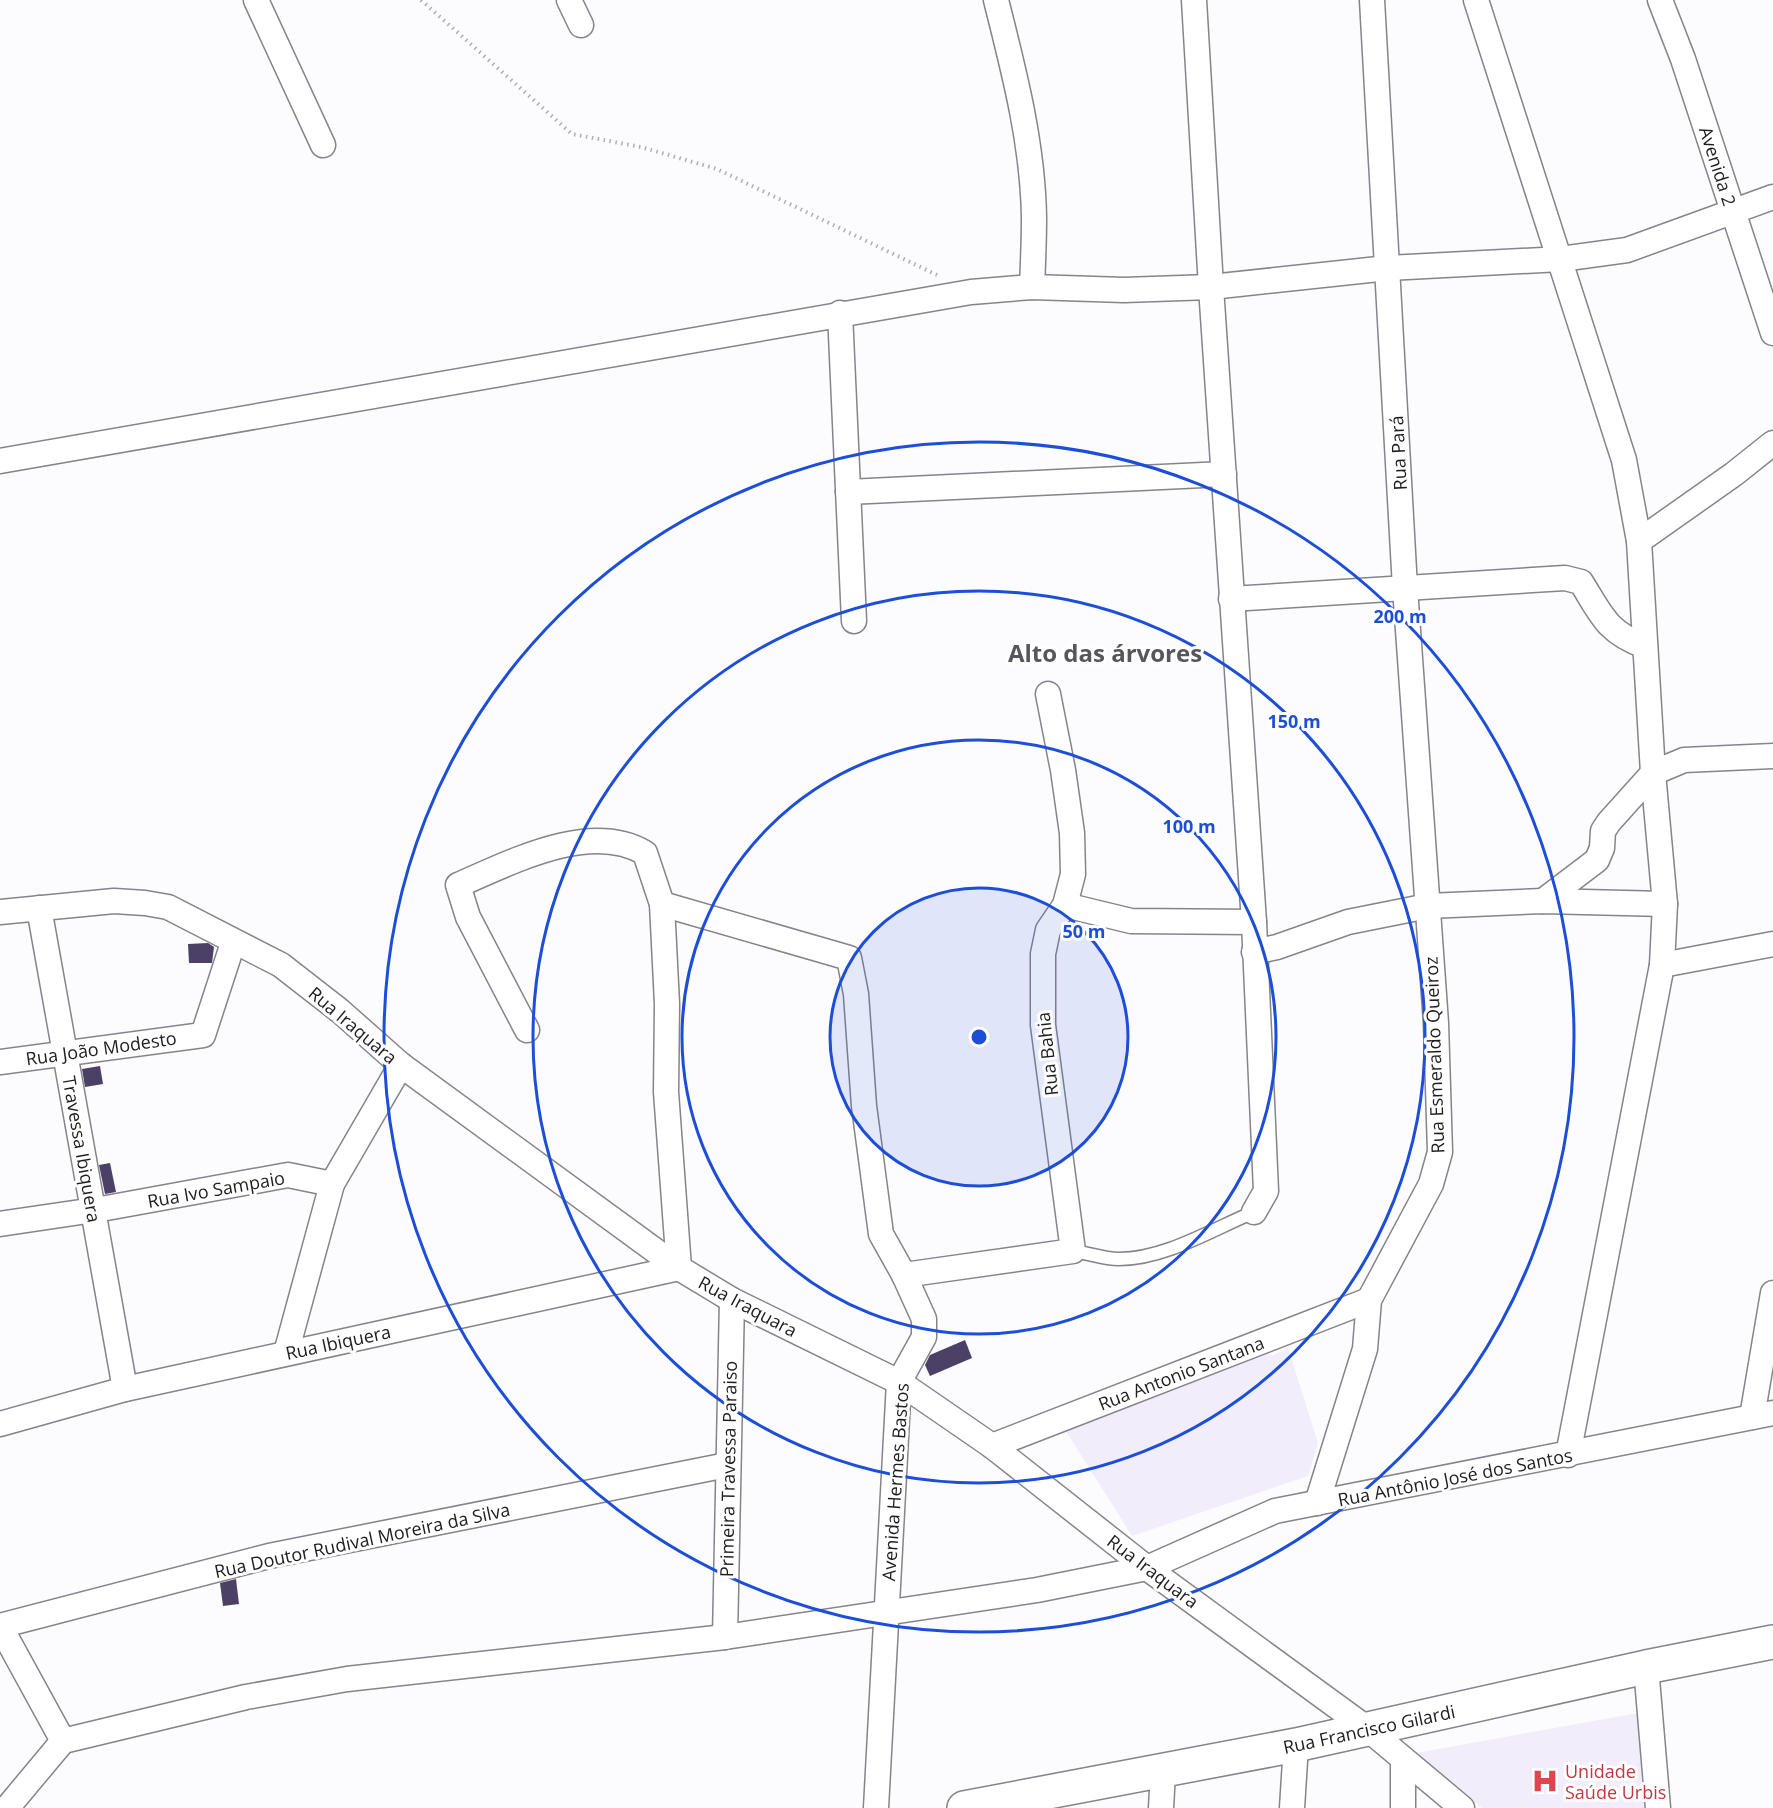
<svg xmlns="http://www.w3.org/2000/svg" width="1773" height="1808" font-family="'Open Sans',sans-serif">
<style>
.built{fill:#f1edfb}
.building{fill:#4b4065}
.lines{fill:none;stroke-linecap:round;stroke-linejoin:round}
.lane-casing{stroke:#85848a;stroke-width:15}
.street-casing{stroke:#85848a;stroke-width:27}
.secondary-casing{stroke:#85848a;stroke-width:36}
.path{stroke:#afaeb1;stroke-width:4;stroke-dasharray:1.5 4.5;stroke-linecap:butt}
.lane{stroke:#fff;stroke-width:12}
.street{stroke:#fff;stroke-width:24}
.secondary{stroke:#fff;stroke-width:33}
.ring{fill:none;stroke:#1d4ed8;stroke-width:3}
.labels{text-anchor:middle;dominant-baseline:central;stroke-width:6;stroke-linejoin:round;paint-order:stroke}
.street-label{font-size:18px;fill:#1d1d1f;stroke:#fff}
.health-label{font-size:18px;fill:#be3a42;stroke:#fff;text-anchor:start}
.district-label{font-size:24px;font-weight:bold;fill:#58565c;stroke:#fff}
.centre{fill:#1d4ed8;stroke:#fff;stroke-width:3}
.ring-label{font-size:18px;text-anchor:middle;font-weight:bold;fill:#1d4ed8;stroke:#fff;stroke-width:6;stroke-linejoin:round;paint-order:stroke}
</style>
<rect width="100%" height="100%" fill="#fcfbfe"/>
<!-- built -->
<g class="built">
<polygon points="1266,1347 1270,1357 1288,1348 1318,1443 1308,1476 1132,1536 1064,1428"/>
<polygon points="1638,1713 1646,1808 1482,1808 1411,1754"/>
</g>
<!-- building -->
<g class="building">
<polygon points="208,943 214,947 212,963 189,963 188,944"/>
<polygon points="100,1066 103,1084 85,1087 82,1069"/>
<polygon points="110,1163 116,1192 105,1194 99,1165"/>
<polygon points="965,1340 972,1358 930,1376 925,1365 930,1355"/>
<polygon points="236,1579 239,1604 223,1606 220,1583"/>
</g>
<g class="lines">
<!-- lane casing -->
<g class="lane-casing">
<path id="lane" d="M 1073,1251 C 1088,1253 1104,1259 1119,1259 C 1165,1259 1213,1229 1254,1212"/>
</g>
<!-- street casing -->
<g class="street-casing">
<g id="street">
<polyline points="256,0 323,145"/>
<polyline points="569,0 581,25"/>
<path d="M 996,0 C 1014,71 1033,144 1034,218 C 1034,241 1033,264 1032,287"/>
<polyline points="1194,0 1211,287 1254,922 1266,1191 1254,1212"/>
<polyline points="1476,0 1624,460 1639,541 1653,773 1665,904 1662,965 1568,1455"/>
<polyline points="1660,0 1683,59 1773,333"/>
<polyline points="840,313 854,621"/>
<polyline points="0,461 971,292 1032,287 1124,290 1211,287 1388,268 1561,259 1627,250 1773,197"/>
<polyline points="848,492 1224,474"/>
<polyline points="1639,541 1734,474 1773,443"/>
<path d="M 1231,599 L 1565,578 L 1581,582 C 1601,614 1607,633 1645,646"/>
<polyline points="1543,901 1597,860 1602,848 1603,831 1609,822 1653,773 1684,760 1773,756"/>
<polyline points="662,904 849,958 856,994 864,1106 881,1234 904,1275 924,1319 924,1337 899,1382 876,1808"/>
<polyline points="1065,905 1131,921 1254,922"/>
<polyline points="39,908 125,1389"/>
<polyline points="0,912 114,901 145,903 168,907 281,965 340,1011 401,1065 679,1268 732,1300 899,1382 992,1446 1147,1568 1369,1730 1462,1808"/>
<polyline points="1254,952 1277,947 1348,922 1428,906 1543,901 1665,904"/>
<polyline points="1662,965 1773,944"/>
<polyline points="0,1062 203,1035 233,943"/>
<polyline points="0,1224 101,1209 288,1175 332,1184"/>
<polyline points="904,1275 1073,1251 1043,1025 1043,954 1048,930 1065,905 1073,874 1072,833 1063,770 1048,694"/>
<polyline points="286,1353 332,1184 401,1065"/>
<polyline points="1752,1417 1773,1293"/>
<path d="M 0,1424 L 125,1389 L 679,1268 L 666,1092 L 667,1004 L 662,904 L 645,853 C 590,820 510,863 458,885 L 468,917 L 527,1030"/>
<polyline points="992,1446 1369,1300"/>
<polyline points="1317,1503 1365,1349 1369,1300 1431,1184 1440,1152 1436,1023 1405,588 1372,0"/>
<polyline points="0,1626 269,1556 727,1465"/>
<polyline points="0,1626 63,1741"/>
<polyline points="725,1637 732,1300"/>
<polyline points="1646,1667 1658,1808"/>
<polyline points="7,1808 63,1741 246,1697 347,1679 725,1637 1037,1590 1147,1568 1275,1511 1773,1413"/>
<polyline points="1161,1808 1163,1772"/>
<polyline points="1292,1808 1296,1745"/>
<polyline points="1403,1808 1403,1759"/>
</g>
</g>
<!-- secondary casing -->
<g class="secondary-casing">
<polyline id="secondary" points="964,1808 1296,1745 1646,1667 1773,1642"/>
</g>
<!-- path -->
<polyline class="path" points="421,0 572,134 641,147 717,169 937,275"/>
<!-- lane -->
<use href="#lane" class="lane"/>
<!-- street -->
<use href="#street" class="street"/>
<!-- secondary -->
<use href="#secondary" class="secondary"/>
</g>
<!-- distance rings -->
<circle cx="979" cy="1037" r="149" fill="#1d4ed8" fill-opacity=".12"/>
<g class="ring">
<circle cx="979" cy="1037" r="149"/>
<circle cx="979" cy="1037" r="297"/>
<circle cx="979" cy="1037" r="446"/>
<circle cx="979" cy="1037" r="595"/>
</g>
<!-- icons -->
<defs>
<g id="hospital-bare" transform="scale(2.07)"><path d="M-5-5h3v3.5h4V-5h3V5h-3V1.5h-4V5h-3Z" fill="#e0444e" stroke="#fff" stroke-width="2.5" paint-order="stroke"/></g>
</defs>
<g fill-rule="evenodd">
<use href="#hospital-bare" x="1545" y="1781"/>
</g>
<g class="labels">
<!-- street labels -->
<g class="street-label">
<text transform="translate(1718 166) rotate(72)">Avenida 2</text>
<text transform="translate(1398 453) rotate(-93)">Rua Pará</text>
<text transform="translate(353 1025) rotate(40)">Rua Iraquara</text>
<text transform="translate(101 1048) rotate(-8)">Rua João Modesto</text>
<text transform="translate(1047 1054) rotate(-96)">Rua Bahia</text>
<text transform="translate(1434 1055) rotate(-92)">Rua Esmeraldo Queiroz</text>
<text transform="translate(82 1149) rotate(80)">Travessa Ibiquera</text>
<text transform="translate(216 1189) rotate(-10)">Rua Ivo Sampaio</text>
<text transform="translate(748 1306) rotate(28)">Rua Iraquara</text>
<text transform="translate(338 1342) rotate(-12)">Rua Ibiquera</text>
<text transform="translate(1181 1373) rotate(-21)">Rua Antonio Santana</text>
<text transform="translate(728 1469) rotate(-89)">Primeira Travessa Paraiso</text>
<text transform="translate(1455 1477) rotate(-11)">Rua Antônio José dos Santos</text>
<text transform="translate(895 1482) rotate(-86)">Avenida Hermes Bastos</text>
<text transform="translate(362 1540) rotate(-12)">Rua Doutor Rudival Moreira da Silva</text>
<text transform="translate(1153 1571) rotate(37)">Rua Iraquara</text>
<text transform="translate(1369 1729) rotate(-12)">Rua Francisco Gilardi</text>
</g>
<!-- health labels -->
<g class="health-label">
<text x="1565" y="1771">Unidade<tspan x="1565" dy="21">Saúde Urbis</tspan></text>
</g>
<!-- district labels -->
<g class="district-label">
<text x="1105" y="652">Alto das árvores</text>
</g>
</g>
<circle cx="979" cy="1037" r="9" class="centre"/>
<g class="ring-label">
<text x="1400" y="623">200 m</text>
<text x="1294" y="728">150 m</text>
<text x="1189" y="833">100 m</text>
<text x="1084" y="938">50 m</text>
</g>
</svg>
